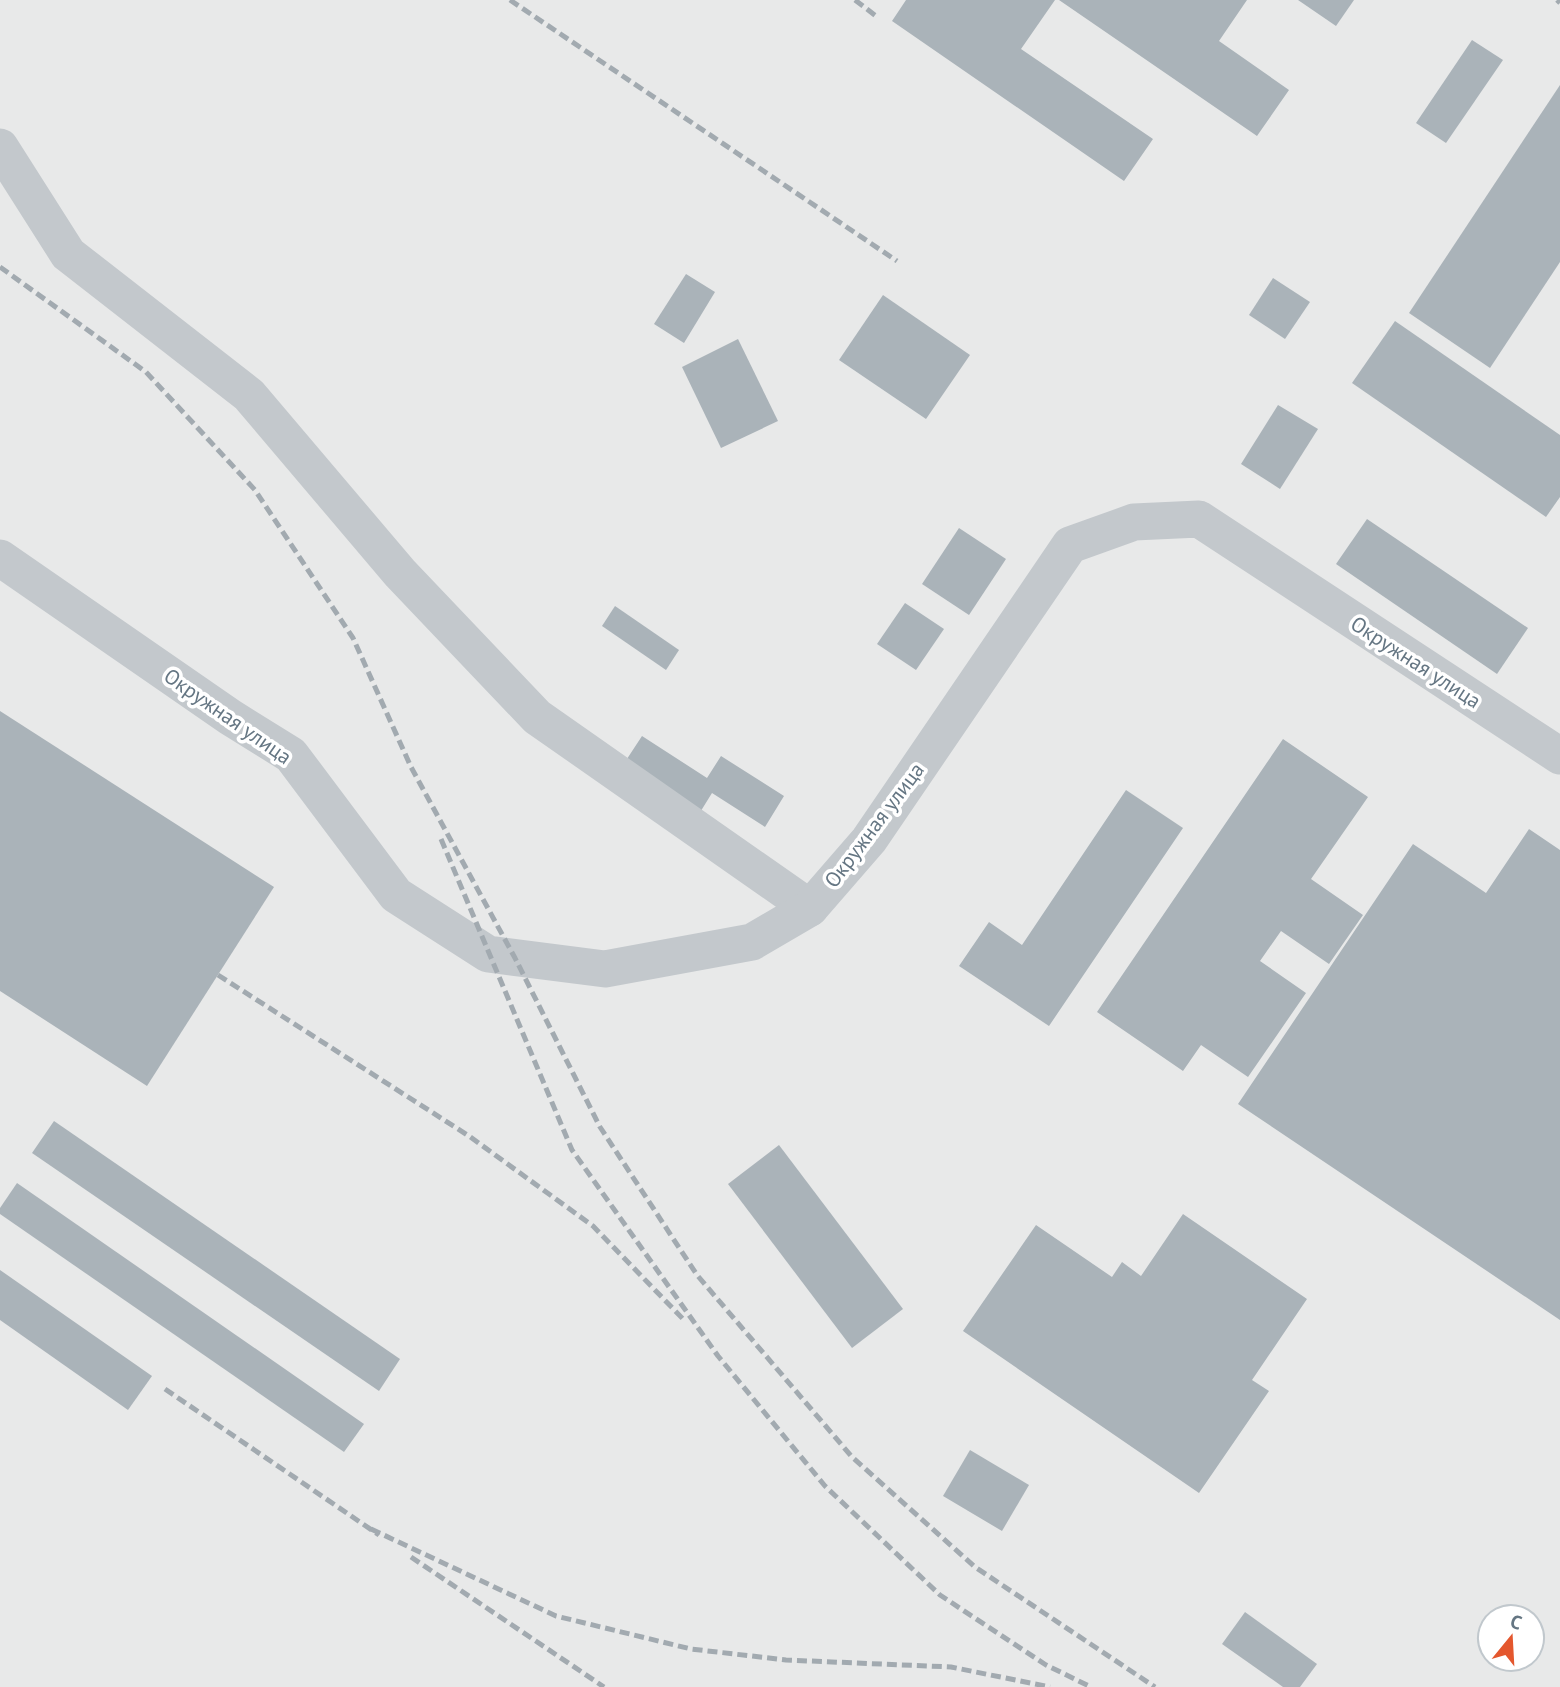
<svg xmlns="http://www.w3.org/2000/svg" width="1560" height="1687" font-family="'PT Sans',sans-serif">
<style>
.built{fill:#e8e9e9;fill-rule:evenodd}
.building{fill:#aab3b9}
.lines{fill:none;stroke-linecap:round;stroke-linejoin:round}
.minor{stroke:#c3c8cc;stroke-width:37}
.rail{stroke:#a2aab0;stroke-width:5;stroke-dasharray:10 5;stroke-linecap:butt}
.labels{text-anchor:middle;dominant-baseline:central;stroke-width:7;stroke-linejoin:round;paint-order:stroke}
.street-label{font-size:21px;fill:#657683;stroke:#fff}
</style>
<rect width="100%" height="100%" fill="#fafaf8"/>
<!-- built -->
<path class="built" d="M 0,0 L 1560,0 L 1560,1687 L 0,1687 ZM 1490,1617 L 1532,1617 L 1532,1659 L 1490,1659 Z"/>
<!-- building -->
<g class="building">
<polygon points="906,0 1055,0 1021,49 1153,139 1124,181 892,21"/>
<polygon points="1059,0 1247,0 1219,41 1289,90 1257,136"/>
<polygon points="1298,0 1354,0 1336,26"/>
<polygon points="1472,40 1503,60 1446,143 1416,123"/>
<polygon points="1560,85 1560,262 1490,368 1409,313"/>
<polygon points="686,274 715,292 684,343 654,324"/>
<polygon points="1273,278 1310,302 1285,339 1249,315"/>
<polygon points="883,295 970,355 926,419 839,360"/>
<polygon points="1395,321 1560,435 1560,497 1546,517 1352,383"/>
<polygon points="738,339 778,421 721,448 682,367"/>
<polygon points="1278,405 1318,429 1280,489 1241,464"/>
<polygon points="1367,519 1528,628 1497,674 1336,564"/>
<polygon points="959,528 1006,559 969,615 922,584"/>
<polygon points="905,603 944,629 916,670 877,644"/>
<polygon points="615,606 679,650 666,670 602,626"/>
<polygon points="0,711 274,887 147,1086 0,991"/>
<polygon points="642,736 707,778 721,756 784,796 765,827 712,793 699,814 623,765"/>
<polygon points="1283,739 1368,797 1311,879 1363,915 1329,964 1281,931 1260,961 1306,993 1248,1077 1201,1045 1183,1071 1097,1012"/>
<polygon points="1126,790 1183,828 1049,1026 959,966 989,922 1022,945"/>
<polygon points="1529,829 1560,850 1560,1320 1238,1104 1413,844 1486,893"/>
<polygon points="54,1121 400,1359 379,1391 32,1153"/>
<polygon points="779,1145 903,1309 852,1348 728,1184"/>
<polygon points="17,1183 364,1424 344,1452 0,1214 0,1208"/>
<polygon points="1183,1214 1307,1299 1252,1380 1269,1391 1199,1493 963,1331 1036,1225 1112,1277 1122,1262 1141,1276"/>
<polygon points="0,1270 152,1376 128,1410 0,1320"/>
<polygon points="970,1450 1029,1485 1002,1531 943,1496"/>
<polygon points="1245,1612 1317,1664 1300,1687 1283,1687 1222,1644"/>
</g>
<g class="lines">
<!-- minor -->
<g class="minor">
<polyline points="0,147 68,254 249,395 400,573 537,717 810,908"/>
<polyline points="0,558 230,717 291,755 396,895 488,954 605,969 752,942 810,908 869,840 1070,545 1134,522 1199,519 1560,756"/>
</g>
<!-- rail -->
<g class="rail">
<polyline points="510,0 897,261"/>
<polyline points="855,0 876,16"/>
<polyline points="1557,0 1560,3"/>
<polyline points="0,267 146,372 255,490 353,638 411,767 515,958 600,1127 697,1275 852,1457 975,1567 1155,1687"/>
<polyline points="441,839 572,1150 718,1356 825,1486 940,1595 1046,1665 1091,1687"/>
<polyline points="218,975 469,1136 593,1226 684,1320"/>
<polyline points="165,1389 379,1535"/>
<polyline points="371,1529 556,1616 691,1649 786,1660 951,1667 1050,1687"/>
<polyline points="411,1557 604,1687"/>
</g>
</g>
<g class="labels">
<!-- street labels -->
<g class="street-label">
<text transform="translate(1416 662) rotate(33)">Окружная улица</text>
<text transform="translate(228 716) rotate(35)">Окружная улица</text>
<text transform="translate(874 825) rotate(-53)">Окружная улица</text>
</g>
</g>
<!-- north arrow -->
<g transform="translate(1511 1638) rotate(18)"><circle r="33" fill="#ffffff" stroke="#c1c8cd" stroke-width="2"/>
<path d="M0-5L12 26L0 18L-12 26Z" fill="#e4572e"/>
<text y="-10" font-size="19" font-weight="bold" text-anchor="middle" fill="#657683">С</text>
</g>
</svg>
